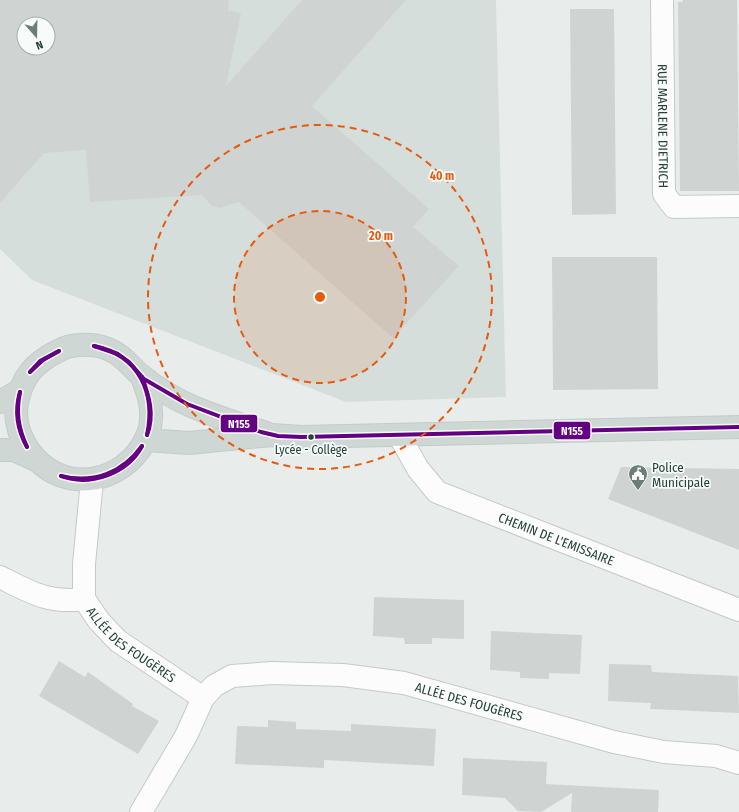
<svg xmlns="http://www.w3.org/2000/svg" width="739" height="812" font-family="'Fira Sans Condensed',sans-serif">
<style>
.built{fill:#d6dedb;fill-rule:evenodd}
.building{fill:#cfd4d2;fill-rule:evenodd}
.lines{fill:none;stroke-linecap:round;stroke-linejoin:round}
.minor-casing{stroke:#c5cac8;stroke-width:24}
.major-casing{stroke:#c3ccc9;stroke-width:24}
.minor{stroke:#fcfcfc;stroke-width:22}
.major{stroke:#cfd7d5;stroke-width:22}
.bus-1-casing{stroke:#f7fbf9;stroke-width:7}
.bus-1{stroke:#640082;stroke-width:4}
.ring{fill:none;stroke:#e8590c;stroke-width:2;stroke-dasharray:7 5}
.bus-dot{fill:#24423a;stroke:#f7fbf9;stroke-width:1.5}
.labels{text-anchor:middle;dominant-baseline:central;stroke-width:3.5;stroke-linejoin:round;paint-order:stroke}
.bus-label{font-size:12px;fill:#24423a;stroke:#f7fbf9}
.street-label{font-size:13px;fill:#24423a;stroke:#f7fbf9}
.poi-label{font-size:13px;fill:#24423a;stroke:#f7fbf9;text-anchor:start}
.centre{fill:#e8590c;stroke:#f7fbf9;stroke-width:2}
.ring-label{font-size:12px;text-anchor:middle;font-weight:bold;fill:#e8590c;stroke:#f7fbf9;stroke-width:3.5;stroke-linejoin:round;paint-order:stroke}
.line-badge{stroke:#f7fbf9;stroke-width:1.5}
.badge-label{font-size:11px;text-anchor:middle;font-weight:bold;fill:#fff}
</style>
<rect width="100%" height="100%" fill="#e8edeb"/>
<!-- built -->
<path class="built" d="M 0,0 L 496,0 L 506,397 L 346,402 L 32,280 L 0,249 ZM 24,24 L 48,24 L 48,48 L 24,48 Z"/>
<!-- building -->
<g class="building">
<path d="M 0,0 L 229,0 L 228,11 L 241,13 L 226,86 L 302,0 L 406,0 L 312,106 L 429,209 L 413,227 L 459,266 L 393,338 L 239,202 L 219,208 L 211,205 L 202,195 L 90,202 L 86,150 L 44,153 L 0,203 ZM 24,24 L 48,24 L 48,48 L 24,48 Z"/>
<polygon points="683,0 737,0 739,191 680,191 678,2 683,2"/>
<polygon points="570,9 614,9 616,214 572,215"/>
<polygon points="552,257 657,257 658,389 553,390"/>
<polygon points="621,467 739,469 739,550 608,499"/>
<polygon points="374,597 464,600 464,639 432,638 432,644 405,644 404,638 373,636"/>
<polygon points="491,631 582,635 580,674 549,673 549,679 520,678 520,672 490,670"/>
<polygon points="59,661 85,677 88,672 133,704 132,706 159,721 138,754 39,696"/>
<polygon points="609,664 651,665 652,672 738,676 739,713 650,709 651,703 608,701"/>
<polygon points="268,720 296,722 296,729 351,731 351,724 436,729 434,766 324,760 324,768 235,764 237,726 268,727"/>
<polygon points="463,758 547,762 546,784 659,790 658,812 571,812 572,793 541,812 518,811 505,798 462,795"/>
</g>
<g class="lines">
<!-- minor casing -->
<g class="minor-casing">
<g id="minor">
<path id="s1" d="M 662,0 L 664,194 L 674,207 L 739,206"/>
<path id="s2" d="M 399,435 L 418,469 L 437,492 L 739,610"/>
<path id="s3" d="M 92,480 L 84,564 L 84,599 L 99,621 L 118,641 L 203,698"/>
<path d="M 0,577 C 30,592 49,604 84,599"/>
<path id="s4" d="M 141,812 L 186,736 L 203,698 L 214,686 L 232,676 L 272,673 L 343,675 L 404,683 L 614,742 L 664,752 L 716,756 L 739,763"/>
</g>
</g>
<!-- major casing -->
<g class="major-casing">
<g id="major">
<path d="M 142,377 C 147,391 152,403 151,418 C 151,429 146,440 140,449 C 113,487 59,491 30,452 C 20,438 14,420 17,403 C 22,377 34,363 58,351 C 71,343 94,343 108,349 C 125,356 130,367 143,377 C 149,382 156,387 163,391 C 194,411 232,421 266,433"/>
<polyline points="0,402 19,391"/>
<polyline points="146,440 189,443 272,435 301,437 739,427"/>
<polyline points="0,450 14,450 36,460"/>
</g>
</g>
<!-- minor -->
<use href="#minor" class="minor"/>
<!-- major -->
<use href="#major" class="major"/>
<!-- bus-1 casing -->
<g class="bus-1-casing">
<g id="bus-1">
<polyline points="94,346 118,354 129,362 144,379 187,404 261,432 278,436 301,437 739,427"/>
<path d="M 94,346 C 139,355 156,393 147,435"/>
<polyline points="30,372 40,361 59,351"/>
<polyline points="30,372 43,360 59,351"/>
<path d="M 142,377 C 149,396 155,415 147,435"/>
<path d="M 20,392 C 16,412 18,428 27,447"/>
<path d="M 20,392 C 14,412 17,429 27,447"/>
<path d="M 61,476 C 93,484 123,473 142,446"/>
<path d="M 61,476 C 90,487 128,473 142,446"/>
</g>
</g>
<!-- bus-1 -->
<use href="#bus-1" class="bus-1"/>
</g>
<!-- distance rings -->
<circle cx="320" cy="297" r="86" fill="#e8590c" fill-opacity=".12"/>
<g class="ring">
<circle cx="320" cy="297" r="86"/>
<circle cx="320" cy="297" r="172"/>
</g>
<!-- icons -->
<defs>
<g id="civic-pin" transform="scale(1)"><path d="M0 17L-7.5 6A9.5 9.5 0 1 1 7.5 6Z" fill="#697e78" stroke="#f7fbf9"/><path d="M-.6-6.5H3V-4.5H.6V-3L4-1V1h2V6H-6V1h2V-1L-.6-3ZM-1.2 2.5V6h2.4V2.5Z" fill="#fff"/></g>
</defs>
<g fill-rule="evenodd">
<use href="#civic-pin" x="638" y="474"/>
</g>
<!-- markers -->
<circle class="bus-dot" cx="311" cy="437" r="3.5"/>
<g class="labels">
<!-- bus labels -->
<g class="bus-label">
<text x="311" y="450">Lycée - Collège</text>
</g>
<!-- street labels -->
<g class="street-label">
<text stroke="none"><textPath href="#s1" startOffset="126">RUE MARLENE DIETRICH</textPath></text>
<text stroke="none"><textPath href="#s2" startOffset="197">CHEMIN DE L'EMISSAIRE</textPath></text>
<text stroke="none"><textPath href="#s3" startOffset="186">ALLÉE DES FOUGÈRES</textPath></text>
<text stroke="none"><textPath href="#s4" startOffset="407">ALLÉE DES FOUGÈRES</textPath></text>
</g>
<!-- poi labels -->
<g class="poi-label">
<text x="652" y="467">Police<tspan x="652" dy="15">Municipale</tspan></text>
</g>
</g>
<circle cx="320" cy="297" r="6" class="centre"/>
<g class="ring-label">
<text x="442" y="180">40 m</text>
<text x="381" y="240">20 m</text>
</g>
<g class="line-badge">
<rect x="220" y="414" width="38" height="19" rx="4" fill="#640082"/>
<rect x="553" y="421" width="38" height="19" rx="4" fill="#640082"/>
</g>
<g class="badge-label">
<text x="239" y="428">N155</text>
<text x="572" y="435">N155</text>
</g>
<!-- north arrow -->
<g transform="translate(36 36) rotate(160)"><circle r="19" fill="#f7fbf9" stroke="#a3b1ad"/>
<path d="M0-3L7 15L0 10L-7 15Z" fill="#697e78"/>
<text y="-6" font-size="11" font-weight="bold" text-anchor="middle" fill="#24423a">N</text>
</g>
</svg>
